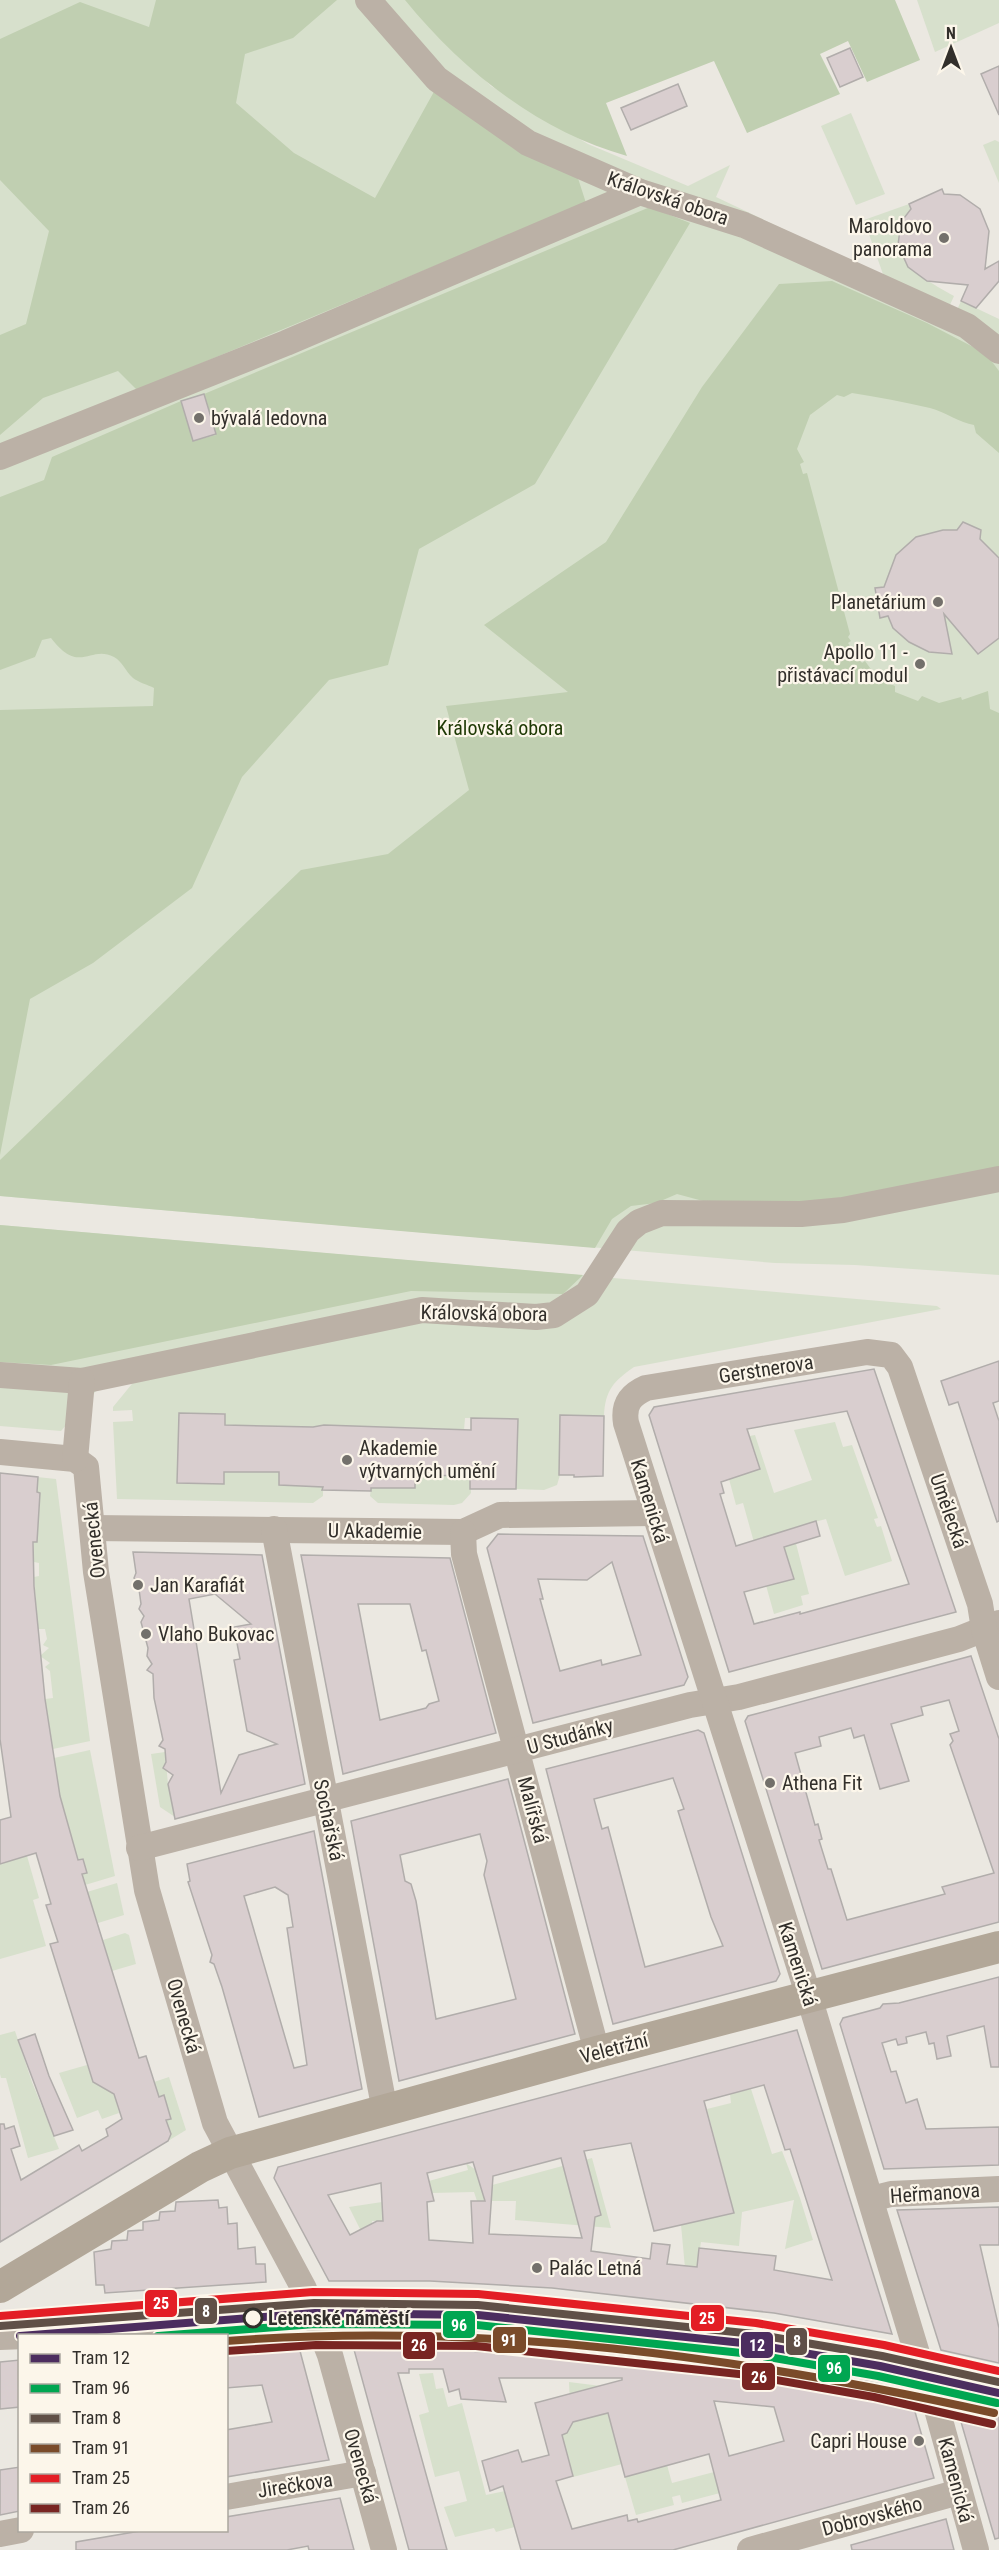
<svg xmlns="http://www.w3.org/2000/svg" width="999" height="2550" font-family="'Roboto Condensed',sans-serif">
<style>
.green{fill:#d7e0cc;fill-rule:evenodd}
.forest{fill:#c0cfb1}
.building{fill:#d9cecf;stroke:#b1adab;stroke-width:1.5;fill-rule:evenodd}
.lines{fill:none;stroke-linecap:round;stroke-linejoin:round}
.minor{stroke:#bbb1a6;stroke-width:26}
.major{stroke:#b2a798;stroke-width:32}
.tram-1-casing{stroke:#fcf6ea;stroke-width:12}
.tram-2-casing{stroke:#fcf6ea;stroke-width:12}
.tram-3-casing{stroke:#fcf6ea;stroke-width:12}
.tram-4-casing{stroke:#fcf6ea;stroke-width:12}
.tram-5-casing{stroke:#fcf6ea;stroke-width:12}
.tram-6-casing{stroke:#fcf6ea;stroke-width:12}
.tram-1{stroke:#4c2d5f;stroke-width:8}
.tram-2{stroke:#00a651;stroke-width:8}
.tram-3{stroke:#605047;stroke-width:8}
.tram-4{stroke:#7a4b2a;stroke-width:8}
.tram-5{stroke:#e31e25;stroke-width:8}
.tram-6{stroke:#792522;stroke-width:8}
.poi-dot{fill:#73706b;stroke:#fcf6ea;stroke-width:2}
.stop-dot{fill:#fcf6ea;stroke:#322f2b;stroke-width:3}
.labels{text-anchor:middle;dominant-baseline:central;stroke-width:4.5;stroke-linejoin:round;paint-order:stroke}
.street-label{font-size:20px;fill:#322f2b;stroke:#fcf6ea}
.poi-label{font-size:20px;fill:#322f2b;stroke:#fcf6ea;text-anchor:start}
.park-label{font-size:20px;fill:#1e3904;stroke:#fcf6ea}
.stop-label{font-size:20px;font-weight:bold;fill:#322f2b;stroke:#fcf6ea;text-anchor:start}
.line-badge{stroke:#fcf6ea;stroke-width:2}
.badge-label{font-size:16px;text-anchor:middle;font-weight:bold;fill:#fff}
</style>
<rect width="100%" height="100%" fill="#ebe8e1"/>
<!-- green -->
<g class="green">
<path d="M 0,0 L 408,0 L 416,11 L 491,86 L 588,144 L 688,186 L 730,165 L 716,197 L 884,277 L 864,220 L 909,204 L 911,209 C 878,254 918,276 954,296 L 949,307 L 957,310 L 961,301 L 999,319 L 999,1275 L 855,1265 L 775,1263 L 0,1196 Z"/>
<polygon points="917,0 999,0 999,23 935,52"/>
<polygon points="851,113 885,194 856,205 821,126"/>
<polygon points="995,140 999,142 999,183 983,145"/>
<path d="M 0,1225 L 937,1306 L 941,1309 L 634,1367 C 614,1381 605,1390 604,1416 L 560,1415 L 560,1475 L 557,1485 L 544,1490 L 516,1489 L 517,1419 L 465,1418 L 464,1430 L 324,1425 L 313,1427 L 225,1425 L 225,1413 L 179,1413 L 177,1483 L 223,1484 L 224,1472 L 279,1472 L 279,1485 L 323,1487 L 323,1496 L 313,1503 L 117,1499 L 113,1422 L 133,1421 L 132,1410 L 113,1411 L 113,1407 L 136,1379 L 103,1383 L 61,1431 L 0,1426 Z"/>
<polygon points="835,1422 843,1447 852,1445 878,1518 874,1519 877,1527 881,1526 892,1561 845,1576 826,1519 792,1528 809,1594 801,1596 803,1605 774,1614 743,1503 736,1505 729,1479 760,1469 754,1449 722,1459 717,1442 755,1435 774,1493 812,1480 794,1430"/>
<polygon points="415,1475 470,1476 471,1493 462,1503 454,1505 378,1503 370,1496 371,1488 415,1488"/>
<polygon points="37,1477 56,1479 90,1741 53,1749 45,1699 53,1698 50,1671 45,1667 50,1663 40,1656 49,1648 43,1645 47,1639 45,1629 38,1629 34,1577 39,1576 39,1563 34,1562 34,1542 37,1542 40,1493 37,1492"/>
<path d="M 90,1750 L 115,1876 L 85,1885 L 82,1874 L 86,1873 C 65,1841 60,1796 54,1758 Z"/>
<polygon points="165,1752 168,1784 175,1817 160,1807 151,1754"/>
<polygon points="27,1856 39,1898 33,1900 46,1946 0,1959 0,1864"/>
<polygon points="117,1883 124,1915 98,1923 87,1892"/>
<polygon points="125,1933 129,1935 136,1964 112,1971 103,1940"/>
<polygon points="15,2031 32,2082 59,2149 28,2158 6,2078 1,2078 0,2074 0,2035"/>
<polygon points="87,2065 93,2082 114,2094 119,2113 102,2119 98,2110 77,2118 59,2073"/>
<polygon points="169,2077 186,2130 168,2141 171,2134 166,2120 171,2118 164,2096 159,2097 154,2082"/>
<polygon points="751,2089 772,2154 782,2151 800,2198 813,2240 785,2249 794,2200 742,2212 739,2246 701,2242 697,2269 685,2268 681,2225 734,2213 707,2109 731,2103 730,2094"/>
<path d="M 592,2158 L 611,2228 L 515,2220 L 516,2201 L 477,2201 L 474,2192 L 432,2193 L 429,2181 L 468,2170 L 466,2163 L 476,2170 L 481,2188 ZM 589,2171 L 601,2215 L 578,2221 Z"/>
<polygon points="382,2202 383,2221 372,2221 373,2243 360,2243 354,2233 360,2229 349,2207"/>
<polygon points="433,2373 436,2389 443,2388 448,2407 462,2403 486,2495 505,2491 515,2527 496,2532 494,2528 455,2537 444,2507 467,2501 459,2471 435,2477 419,2415 429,2412 419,2374"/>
<polygon points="569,2382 601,2386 622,2464 573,2477 562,2435 571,2426"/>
<polygon points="667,2465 672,2483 714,2472 720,2493 682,2503 680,2495 672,2497 674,2505 636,2515 625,2477"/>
</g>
<!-- forest -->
<g class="forest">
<polygon points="156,0 337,0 293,38 245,54 236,103 294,153 375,198 436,88 576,172 586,203 137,390 118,371 43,398 0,435 0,335 26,324 49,231 0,180 0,39 80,2 149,27"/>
<path d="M 405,0 L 895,0 L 920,60 L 867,82 L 848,41 L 820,54 L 840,94 L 747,133 L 714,61 L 606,103 L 627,156 C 539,132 462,70 405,0 Z"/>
<path d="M 650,207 L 690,223 L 535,484 L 419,549 L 388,665 L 329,680 L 242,777 L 192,888 L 93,963 L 30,999 L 0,1155 L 0,710 L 153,706 L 154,688 C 148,685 138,682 133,678 C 125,671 123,662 114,657 C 90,644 80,676 51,638 L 42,640 L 35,657 L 0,670 L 0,497 L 44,480 L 52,457 L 181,401 L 193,441 L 216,435 L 204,394 Z"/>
<path d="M 832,281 L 927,323 L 979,350 L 987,355 L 999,371 L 999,453 L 976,433 L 974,425 C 960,423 945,412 930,408 C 904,402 878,397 852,393 L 844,397 L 837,395 L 810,415 L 797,449 L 804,462 L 800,464 L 803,474 L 807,473 L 850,634 L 848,637 L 851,641 L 848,643 L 862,663 L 865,661 L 878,679 L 895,686 L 895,692 L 918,701 L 922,696 L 939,703 L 961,697 L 962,700 L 988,691 L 990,709 L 999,713 L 999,1172 L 807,1208 L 714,1204 L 677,1194 L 656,1203 L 631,1206 L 612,1219 L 595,1248 L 0,1196 L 0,1160 L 301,870 L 388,854 L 469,790 L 446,706 L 568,692 L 484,625 L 606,542 L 702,387 L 779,284 Z"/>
<polygon points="0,1225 583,1275 563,1294 411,1291 51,1365 0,1362"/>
</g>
<!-- building -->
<g class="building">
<polygon points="850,48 863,77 840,87 827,58"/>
<polygon points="999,66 999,115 981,74"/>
<polygon points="678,84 687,106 631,130 621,108"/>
<polygon points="942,189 944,194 960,195 980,209 989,231 985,269 999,261 999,281 976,308 961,301 968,285 927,281 908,267 898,245 901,222 911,209 909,204"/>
<polygon points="204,394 216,434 193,441 181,401"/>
<polygon points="963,522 981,530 980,539 999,558 999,638 978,654 944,614 952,654 929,652 909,642 893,628 888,616 880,618 875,588 884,587 896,555 916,537 943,530 957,530"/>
<polygon points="999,1361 999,1401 993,1403 999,1421 999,1521 997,1522 958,1402 949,1405 941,1381"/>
<path d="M 874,1369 L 956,1612 L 729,1672 L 649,1415 L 654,1407 ZM 847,1411 L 909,1584 L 800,1614 L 800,1612 L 754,1624 L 744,1592 L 794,1579 L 784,1547 L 820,1536 L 816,1521 L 736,1546 L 720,1494 L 724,1493 L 721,1482 L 760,1469 L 747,1429 Z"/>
<polygon points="179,1413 225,1414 225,1425 313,1427 324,1425 471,1430 471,1418 518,1419 516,1489 470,1489 470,1476 415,1475 415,1488 371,1488 371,1491 322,1490 323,1487 279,1485 279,1472 224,1472 224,1484 177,1483"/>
<polygon points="560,1415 604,1416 603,1476 574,1477 574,1475 559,1475"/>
<polygon points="0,1473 38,1477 37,1492 40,1493 37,1542 33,1542 34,1586 45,1699 60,1796 78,1860 83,1859 87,1873 82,1874 139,2058 146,2056 159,2097 164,2095 171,2119 166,2120 171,2134 168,2141 0,2242 0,2124 4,2124 5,2129 14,2126 20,2146 11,2149 21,2180 79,2145 82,2151 108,2136 106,2129 122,2119 114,2094 93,2082 50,1944 58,1942 46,1905 51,1904 36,1853 0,1864 0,1820 11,1817 0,1739"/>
<path d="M 498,1534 L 643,1536 L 688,1677 L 684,1685 L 533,1723 L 487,1548 ZM 612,1562 L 641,1655 L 602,1665 L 601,1660 L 560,1671 L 540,1599 L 543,1599 L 538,1579 L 587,1580 Z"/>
<path d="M 133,1552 L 262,1555 L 305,1784 L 175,1819 L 168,1784 L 173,1775 L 163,1768 L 166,1762 L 165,1749 L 159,1746 L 163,1740 L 154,1698 L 153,1674 L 147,1670 L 152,1664 L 147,1656 L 148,1648 L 141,1622 L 144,1616 L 139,1609 L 141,1604 L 138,1582 L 134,1578 L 136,1573 ZM 215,1594 L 251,1624 L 234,1627 L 240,1659 L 234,1660 L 247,1731 L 277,1744 L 239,1755 L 221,1793 L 189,1599 Z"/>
<path d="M 301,1555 L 450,1558 L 496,1733 L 343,1774 ZM 358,1604 L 410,1604 L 422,1651 L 426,1650 L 439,1701 L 429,1704 L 426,1708 L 380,1720 Z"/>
<path d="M 971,1656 L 999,1739 L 999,1922 L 822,1969 L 745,1721 L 748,1716 ZM 949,1700 L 959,1731 L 950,1734 L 953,1741 L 950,1745 L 994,1873 L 942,1887 L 945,1894 L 847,1920 L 831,1869 L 828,1869 L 819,1840 L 822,1839 L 818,1824 L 815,1825 L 795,1753 L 821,1746 L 819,1737 L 851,1728 L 854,1738 L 864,1735 L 880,1789 L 909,1781 L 891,1724 L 923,1715 L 921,1707 Z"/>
<path d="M 698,1730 L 704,1733 L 780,1974 L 776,1981 L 613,2024 L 546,1769 ZM 673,1778 L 684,1809 L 678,1811 L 711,1917 L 723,1946 L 645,1967 L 608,1827 L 602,1829 L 594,1799 Z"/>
<path d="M 508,1779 L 575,2034 L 399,2081 L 351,1821 ZM 480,1834 L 487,1861 L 484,1875 L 516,1999 L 436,2019 L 416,1901 L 411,1884 L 405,1881 L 400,1855 Z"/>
<path d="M 314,1831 L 362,2089 L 259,2117 L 222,1987 L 214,1964 L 210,1962 L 212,1955 L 188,1882 L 190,1881 L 187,1864 ZM 275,1887 L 288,1895 L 293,1927 L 287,1928 L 307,2065 L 294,2068 L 244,1896 Z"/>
<polygon points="999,1977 999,2067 991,2067 984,2026 947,2036 951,2056 937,2059 934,2043 929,2044 926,2032 906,2037 907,2043 898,2045 896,2039 882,2043 891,2072 896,2071 906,2103 917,2099 926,2129 999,2127 999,2165 884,2169 840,2024 843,2018 880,2008 883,2004 899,2003"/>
<path d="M 797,2030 L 892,2334 L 774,2313 L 552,2288 L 430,2281 L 329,2281 L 274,2178 L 278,2167 ZM 764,2085 L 785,2150 L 790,2149 L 832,2280 L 774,2270 L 776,2256 L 699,2248 L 697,2267 L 667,2264 L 670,2245 L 652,2243 L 650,2259 L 591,2251 L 595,2217 L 601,2215 L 584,2151 L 631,2143 L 654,2231 L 734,2213 L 704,2101 ZM 561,2158 L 582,2238 L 489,2234 L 493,2176 ZM 473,2162 L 485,2201 L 471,2201 L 473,2243 L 429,2240 L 427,2202 L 434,2201 L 427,2173 ZM 381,2183 L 383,2221 L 377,2221 L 350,2235 L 328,2195 Z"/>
<polygon points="35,2034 49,2076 73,2130 54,2136 18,2040"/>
<polygon points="218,2200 219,2208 227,2207 228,2224 237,2223 238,2249 255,2247 256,2264 265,2264 266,2282 105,2293 104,2285 96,2285 94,2252 111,2249 112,2241 127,2240 128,2231 143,2230 143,2222 159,2220 160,2212 175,2211 176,2202"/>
<polygon points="999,2207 999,2245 980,2245 999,2328 999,2363 941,2350 897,2210"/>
<path d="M 362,2335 L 444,2336 L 448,2349 L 492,2353 L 487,2336 L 819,2375 L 867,2381 L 909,2391 L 934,2478 L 673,2550 L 521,2550 L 503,2486 L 490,2491 L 482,2461 L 518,2450 L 522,2462 L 549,2455 L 535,2403 L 622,2380 L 622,2378 L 499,2378 L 506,2402 L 461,2399 L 459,2389 L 449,2392 L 443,2369 L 409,2369 L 409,2373 L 398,2373 L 447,2550 L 409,2550 L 353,2346 ZM 714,2401 L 774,2407 L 784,2441 L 729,2456 ZM 608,2413 L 625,2477 L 709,2454 L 721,2500 L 638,2522 L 637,2519 L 628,2521 L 627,2515 L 572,2529 L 556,2481 L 573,2476 L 562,2435 L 567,2433 L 573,2422 Z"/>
<polygon points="296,2336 329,2460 226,2477 226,2430 272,2422 262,2385 226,2388 226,2341"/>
<polygon points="20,2360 20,2407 0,2409 0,2362"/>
<polygon points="965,2409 999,2417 999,2538 995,2539 959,2415"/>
<polygon points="20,2467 20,2511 0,2515 0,2470"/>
<polygon points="340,2498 354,2550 309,2550 308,2546 287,2550 76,2550 76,2542 146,2530 226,2530 226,2517"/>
<polygon points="946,2519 954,2550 852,2550 851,2545"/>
</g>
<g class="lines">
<!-- minor -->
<g class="minor">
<polyline points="368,0 437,79 528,143 640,192 744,225 967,326 999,351"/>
<polyline points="0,457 286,343 640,192"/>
<polyline points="0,1375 82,1381 422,1310 536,1317 554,1315 587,1294 628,1231 639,1222 662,1213 801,1214 843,1210 999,1179"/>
<polyline points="0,1452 75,1459 86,1467 96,1572 147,1890 215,2123 304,2289 330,2355 384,2550"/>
<polyline points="75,1459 82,1381"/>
<polyline points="92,1528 463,1532 500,1515 654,1513"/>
<polyline points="274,1529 385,2111"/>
<polyline points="463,1532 464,1554 597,2052"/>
<polyline points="139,1848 690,1705 739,1697 959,1639 999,1623"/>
<polyline points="871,2199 891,2194 999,2189"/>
<polyline points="107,2336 272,2322 313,2309 479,2310 659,2329 813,2349 881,2360 999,2388"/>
<polyline points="0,2337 26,2336"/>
<polyline points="226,2497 363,2473"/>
<polyline points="0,2534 21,2530"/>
<polyline points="750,2550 959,2492"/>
<path d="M 976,2550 L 933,2395 L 922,2370 L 809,1997 L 626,1423 C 623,1405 630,1395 646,1388 L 867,1352 L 891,1355 L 900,1367 L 980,1604 L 984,1629 L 999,1677"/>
</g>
<!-- major -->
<polyline class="major" points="0,2287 200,2167 230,2153 597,2052 999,1947"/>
<!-- tram-1 casing -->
<g class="tram-1-casing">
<polyline id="tram-1" points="20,2336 315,2313 478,2315 752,2344 880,2366 999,2393"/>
</g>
<!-- tram-2 casing -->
<g class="tram-2-casing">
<polyline id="tram-2" points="158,2336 315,2324 477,2325 751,2354 878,2376 997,2403"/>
</g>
<!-- tram-3 casing -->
<g class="tram-3-casing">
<polyline id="tram-3" points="0,2326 314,2303 478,2305 754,2334 882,2356 999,2382"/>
</g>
<!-- tram-4 casing -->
<g class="tram-4-casing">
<path id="tram-4" d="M 226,2341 C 484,2321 743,2357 994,2413"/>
</g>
<!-- tram-5 casing -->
<g class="tram-5-casing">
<polyline id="tram-5" points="0,2316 313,2292 478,2294 756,2323 884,2345 999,2371"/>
</g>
<!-- tram-6 casing -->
<g class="tram-6-casing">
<polyline id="tram-6" points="226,2351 316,2345 476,2346 748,2375 874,2397 992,2424"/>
</g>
<!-- tram-1 -->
<use href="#tram-1" class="tram-1"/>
<!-- tram-2 -->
<use href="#tram-2" class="tram-2"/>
<!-- tram-3 -->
<use href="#tram-3" class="tram-3"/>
<!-- tram-4 -->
<use href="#tram-4" class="tram-4"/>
<!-- tram-5 -->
<use href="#tram-5" class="tram-5"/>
<!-- tram-6 -->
<use href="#tram-6" class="tram-6"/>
</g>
<!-- markers -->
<g class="poi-dot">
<circle cx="944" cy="238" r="6"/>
<circle cx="199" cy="418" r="6"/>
<circle cx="938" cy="602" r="6"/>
<circle cx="920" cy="664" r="6"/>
<circle cx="347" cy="1460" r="6"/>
<circle cx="138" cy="1585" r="6"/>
<circle cx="146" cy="1634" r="6"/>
<circle cx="770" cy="1783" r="6"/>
<circle cx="537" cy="2268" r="6"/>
<circle cx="919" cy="2441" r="6"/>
</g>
<circle class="stop-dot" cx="253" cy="2318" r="9"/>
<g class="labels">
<!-- street labels -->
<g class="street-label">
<text transform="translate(668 198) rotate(19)">Královská obora</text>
<text transform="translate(484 1313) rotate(1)">Královská obora</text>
<text transform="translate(766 1369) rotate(-9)">Gerstnerova</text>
<text transform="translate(650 1501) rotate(73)">Kamenická</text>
<text transform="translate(949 1511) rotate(71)">Umělecká</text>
<text transform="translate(375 1531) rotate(1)">U Akademie</text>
<text transform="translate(94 1540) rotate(-96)">Ovenecká</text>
<text transform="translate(570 1736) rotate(-15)">U Studánky</text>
<text transform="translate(533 1810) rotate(75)">Malířská</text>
<text transform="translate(329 1820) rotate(78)">Sochařská</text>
<text transform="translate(798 1964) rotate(72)">Kamenická</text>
<text transform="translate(184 2016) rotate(74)">Ovenecká</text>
<text transform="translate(614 2048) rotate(-15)">Veletržní</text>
<text transform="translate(935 2193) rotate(-4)">Heřmanova</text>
<text transform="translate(361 2466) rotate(74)">Ovenecká</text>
<text transform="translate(956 2480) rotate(75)">Kamenická</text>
<text transform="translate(295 2485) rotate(-9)">Jirečkova</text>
<text transform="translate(872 2516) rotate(-15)">Dobrovského</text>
</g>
<!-- poi labels -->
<g class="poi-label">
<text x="932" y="226" text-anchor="end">Maroldovo<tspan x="932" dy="23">panorama</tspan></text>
<text x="211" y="418">bývalá ledovna</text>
<text x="926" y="602" text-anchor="end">Planetárium</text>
<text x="908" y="652" text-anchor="end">Apollo 11 -<tspan x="908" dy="23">přistávací modul</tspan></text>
<text x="359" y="1448">Akademie<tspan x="359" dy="23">výtvarných umění</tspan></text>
<text x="150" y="1585">Jan Karafiát</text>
<text x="158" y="1634">Vlaho Bukovac</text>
<text x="782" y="1783">Athena Fit</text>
<text x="549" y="2268">Palác Letná</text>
<text x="907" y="2441" text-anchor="end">Capri House</text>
</g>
<!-- park labels -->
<g class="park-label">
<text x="500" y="728">Královská obora</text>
</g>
<!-- stop labels -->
<g class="stop-label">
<text x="268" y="2318">Letenské náměstí</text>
</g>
</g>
<g class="line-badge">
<rect x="144" y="2289" width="34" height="29" rx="6" fill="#e31e25"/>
<rect x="194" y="2297" width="24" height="28" rx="6" fill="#605047"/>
<rect x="690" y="2304" width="35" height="28" rx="6" fill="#e31e25"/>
<rect x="442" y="2310" width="34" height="29" rx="6" fill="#00a651"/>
<rect x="492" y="2326" width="35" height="28" rx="6" fill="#7a4b2a"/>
<rect x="785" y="2327" width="23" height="29" rx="6" fill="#605047"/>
<rect x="740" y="2331" width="34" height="28" rx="6" fill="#4c2d5f"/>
<rect x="402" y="2331" width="34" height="29" rx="6" fill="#792522"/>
<rect x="817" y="2354" width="34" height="29" rx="6" fill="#00a651"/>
<rect x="741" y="2362" width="35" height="29" rx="6" fill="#792522"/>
</g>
<g class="badge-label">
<text x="161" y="2309">25</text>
<text x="206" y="2317">8</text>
<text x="707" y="2324">25</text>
<text x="459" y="2331">96</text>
<text x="509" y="2346">91</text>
<text x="797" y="2347">8</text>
<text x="757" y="2351">12</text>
<text x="419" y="2351">26</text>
<text x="834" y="2374">96</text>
<text x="759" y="2383">26</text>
</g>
<!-- legend -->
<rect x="18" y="2334" width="210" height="198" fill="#fcf6ea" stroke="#aba69e" stroke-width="1.5"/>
<rect x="30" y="2354" width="30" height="9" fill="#4c2d5f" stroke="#aba69e" stroke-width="1.5"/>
<text x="72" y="2364" font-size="18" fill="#322f2b">Tram 12</text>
<rect x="30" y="2384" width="30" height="9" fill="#00a651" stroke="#aba69e" stroke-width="1.5"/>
<text x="72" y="2394" font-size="18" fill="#322f2b">Tram 96</text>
<rect x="30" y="2414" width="30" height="9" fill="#605047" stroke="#aba69e" stroke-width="1.5"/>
<text x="72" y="2424" font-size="18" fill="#322f2b">Tram 8</text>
<rect x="30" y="2444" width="30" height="9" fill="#7a4b2a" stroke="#aba69e" stroke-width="1.5"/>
<text x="72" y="2454" font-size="18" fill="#322f2b">Tram 91</text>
<rect x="30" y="2474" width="30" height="9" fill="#e31e25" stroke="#aba69e" stroke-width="1.5"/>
<text x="72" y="2484" font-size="18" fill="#322f2b">Tram 25</text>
<rect x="30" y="2504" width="30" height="9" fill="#792522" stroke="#aba69e" stroke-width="1.5"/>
<text x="72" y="2514" font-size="18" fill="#322f2b">Tram 26</text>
<!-- north arrow -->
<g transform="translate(951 48)" stroke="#fcf6ea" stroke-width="4.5" paint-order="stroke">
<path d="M0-4.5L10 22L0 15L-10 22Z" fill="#322f2b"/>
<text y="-9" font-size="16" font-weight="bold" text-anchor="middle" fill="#322f2b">N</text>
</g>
</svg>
